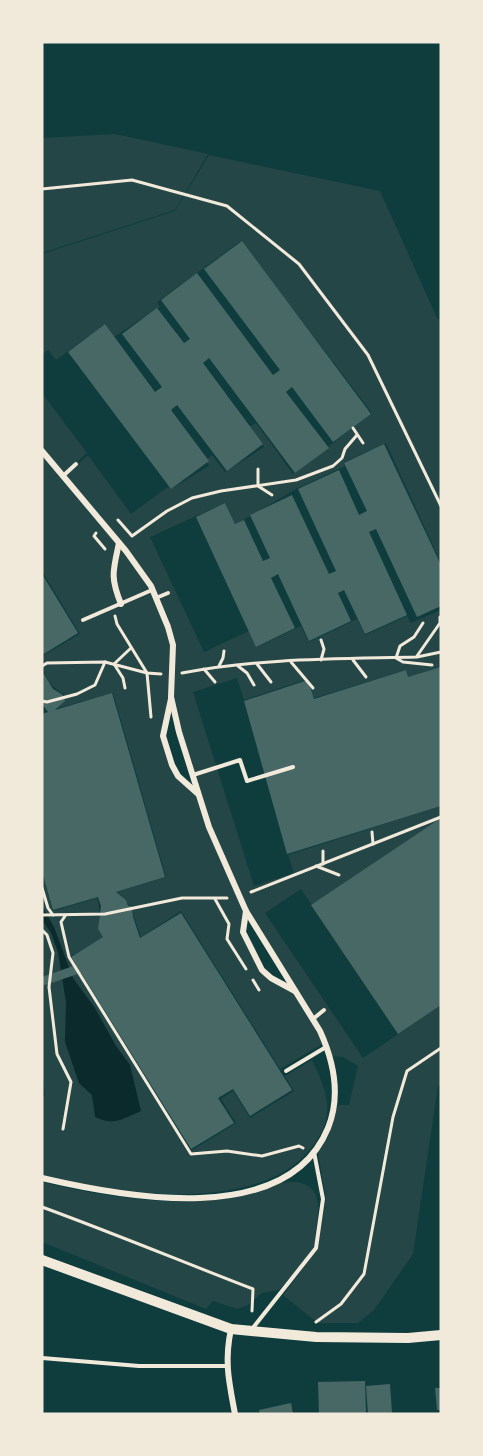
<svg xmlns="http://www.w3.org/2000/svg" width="483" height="1456" font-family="Manrope,sans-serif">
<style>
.green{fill:#244646}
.water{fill:#0a2a2b}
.building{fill:#486865}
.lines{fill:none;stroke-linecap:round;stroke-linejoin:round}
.path{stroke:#f1e9da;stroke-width:3}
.service{stroke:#f1e9da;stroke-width:4}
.minor{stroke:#f1e9da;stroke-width:6}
.tertiary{stroke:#f1e9da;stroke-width:10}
</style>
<rect width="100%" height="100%" fill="#0f3d3e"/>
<!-- green -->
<g class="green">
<polygon points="115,134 208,154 175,210 42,253 42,138"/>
<polygon points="209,155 380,191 437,318 441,321 441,563 386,443 344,462 345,466 296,489 235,525 225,503 150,537 204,652 249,631 257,647 301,626 309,642 357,619 365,635 407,616 411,623 441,610 441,667 408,677 406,670 314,698 308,679 244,700 237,678 193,692 254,886 294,873 288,855 441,806 441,819 312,905 301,889 265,913 363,1058 441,1005 441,1084 438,1086 413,1254 374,1310 358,1323 318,1323 283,1295 318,1248 326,1199 318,1153 327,1139 338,1105 349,1105 358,1066 343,1057 330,1056 328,1047 247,911 209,827 172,697 173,645 152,586 65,476 88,455 131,514 169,486 171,489 209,466 206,460 212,455 225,472 264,447 249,427 256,423 293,474 372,413 241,241 157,302 160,307 114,337 104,325 56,360 48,350 42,354 42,254 175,211"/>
<polygon points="42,393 87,453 64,474 42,449"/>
<path d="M 42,453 L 125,552 L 150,587 L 166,628 L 171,646 L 170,698 L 161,736 L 170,766 L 196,794 L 245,912 L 241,932 L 261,971 L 295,993 L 324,1043 L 280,1069 L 181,911 L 141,937 L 134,917 L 132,905 L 128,905 L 126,900 L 117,892 L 166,877 L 113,693 L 58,708 L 65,701 L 64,694 C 48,685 42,674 42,656 L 80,634 L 42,571 Z"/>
<path d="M 42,874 L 53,911 L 97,898 C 102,911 95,924 103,937 L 70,957 L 191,1151 L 236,1123 L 221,1099 L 233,1091 L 250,1118 L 294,1091 L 285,1076 L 312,1060 C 318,1073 326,1089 327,1103 C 329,1122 320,1138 308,1152 C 266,1201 168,1197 109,1190 C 87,1187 64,1180 42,1175 L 42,1096 L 45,1096 L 42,1061 Z"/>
<path d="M 42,1182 C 109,1198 173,1208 242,1196 C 261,1192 285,1176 304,1184 C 323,1192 318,1213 316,1229 C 315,1234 316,1242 314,1247 C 308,1259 288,1279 279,1290 L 262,1293 L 248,1305 L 237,1309 L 213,1301 L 206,1309 L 42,1242 Z"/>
</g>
<!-- water -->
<path class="water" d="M 42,906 L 54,927 L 73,978 L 95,1008 L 116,1046 L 130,1065 L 141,1111 C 123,1119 114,1126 95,1117 L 92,1095 L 79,1083 L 65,1042 L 66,1002 L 58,952 L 51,933 L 42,920 Z"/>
<!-- building -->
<g class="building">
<polygon points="242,241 371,414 333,442 292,387 286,392 329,448 295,473 209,358 203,363 263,444 227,471 177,405 171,410 209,461 171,489 68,352 105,324 155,392 162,387 122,334 157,308 184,343 190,339 161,300 197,273 273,375 280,370 204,269"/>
<polygon points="384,444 441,565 441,606 417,617 376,529 369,532 407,615 365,634 344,590 338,593 351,621 309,641 278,574 271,578 295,628 256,647 196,517 225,503 235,524 244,520 263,561 270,558 250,515 292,495 329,574 336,571 298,489 339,470 359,515 367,511 344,463"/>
<polygon points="42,574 78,633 42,655"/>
<polygon points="441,667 441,806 287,854 244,701 308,680 314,699 406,670 408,677"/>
<polygon points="42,671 53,689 63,695 65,701 55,710 112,693 165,877 116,892 126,900 128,906 132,906 133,917 140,938 181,913 292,1090 250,1116 233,1089 218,1098 234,1123 191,1149 81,973 42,986 42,977 76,965 71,957 103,937 98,929 101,906 98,897 53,910 42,872 42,714 48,712 42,704"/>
<polygon points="441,818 441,1005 398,1034 311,905"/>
<polygon points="365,1381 366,1414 319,1414 318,1382"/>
<polygon points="390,1384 392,1413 368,1414 366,1386"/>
<polygon points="435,1388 441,1388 441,1410 437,1410"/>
<polygon points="291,1403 293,1414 260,1414 259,1410"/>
</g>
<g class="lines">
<!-- path -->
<g class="path">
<polyline points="42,189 132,180 227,206 299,264 368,355 441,506"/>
<polyline points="353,428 363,443"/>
<polyline points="258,469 258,486 272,495"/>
<polyline points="118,520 132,536 167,511 192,498 221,491 296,480 333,466 342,458 345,449 357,435"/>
<polyline points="96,533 94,536 105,549"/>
<polyline points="115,616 117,624 147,673 151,717"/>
<polyline points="423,623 414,637 400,646 396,658 403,662 432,665"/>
<polyline points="321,640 324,649 321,660"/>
<polyline points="417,656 440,623 440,617"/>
<polyline points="353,660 366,677"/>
<polyline points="291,662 313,688"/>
<polyline points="257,664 271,682"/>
<polyline points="42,666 47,663 105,662 147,673 161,674"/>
<polyline points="219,666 223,658 224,651"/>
<polyline points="238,666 247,673 254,685"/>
<polyline points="204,669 215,682"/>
<path d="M 182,673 C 259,658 339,659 417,657 L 441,652"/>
<polyline points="125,688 123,678 114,664 131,648"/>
<polyline points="42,701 47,702 77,694 95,685 105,662"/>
<polyline points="372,832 373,844"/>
<polyline points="323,864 323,851"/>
<polyline points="316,866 339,875"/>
<polyline points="42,888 48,908 53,915"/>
<polyline points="251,892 441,817"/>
<polyline points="215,899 229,924 227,939 246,969"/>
<polyline points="42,915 105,914 182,898 227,898"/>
<polyline points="65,916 61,922 69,957 191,1154 227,1151 262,1156 299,1146 303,1148"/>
<polyline points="42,930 47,935 53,953 49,987 57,1054 71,1082 63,1129"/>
<polyline points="253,980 259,990"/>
<path d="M 42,1207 C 113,1233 183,1262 253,1289 L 252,1311"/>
<polyline points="316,1322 341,1304 364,1274 393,1117 407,1071 441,1048"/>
</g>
<!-- service -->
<g class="service">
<polyline points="63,476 76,464"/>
<polyline points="156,598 168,593"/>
<polyline points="83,620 152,590"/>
<polyline points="193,775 240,760 247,781 293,767"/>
<polyline points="313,1019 324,1010"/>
<polyline points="286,1071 326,1047"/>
<polyline points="252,1329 316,1248 323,1199 314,1152"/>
<polyline points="42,1358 139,1366 226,1366"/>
</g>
<!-- minor -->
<g class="minor">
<path d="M 42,451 L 126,551 L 151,586 L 168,627 L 173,645 L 171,697 L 179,732 L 209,827 L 246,911 L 320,1031 C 334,1062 341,1096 328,1128 C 287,1229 123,1197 42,1178"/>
<path d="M 119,543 C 113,571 110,577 121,604"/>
<polyline points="171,699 163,736 172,765 178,776 197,793"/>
<polyline points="246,911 243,932 262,970 271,978 295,991"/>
<path d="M 231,1329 C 224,1362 229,1382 235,1414"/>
</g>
<!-- tertiary -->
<polyline class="tertiary" points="42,1260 231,1329 316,1337 408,1338 441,1335"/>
</g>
<!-- border -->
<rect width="483" height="1456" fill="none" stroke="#f1e9da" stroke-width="87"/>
</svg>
